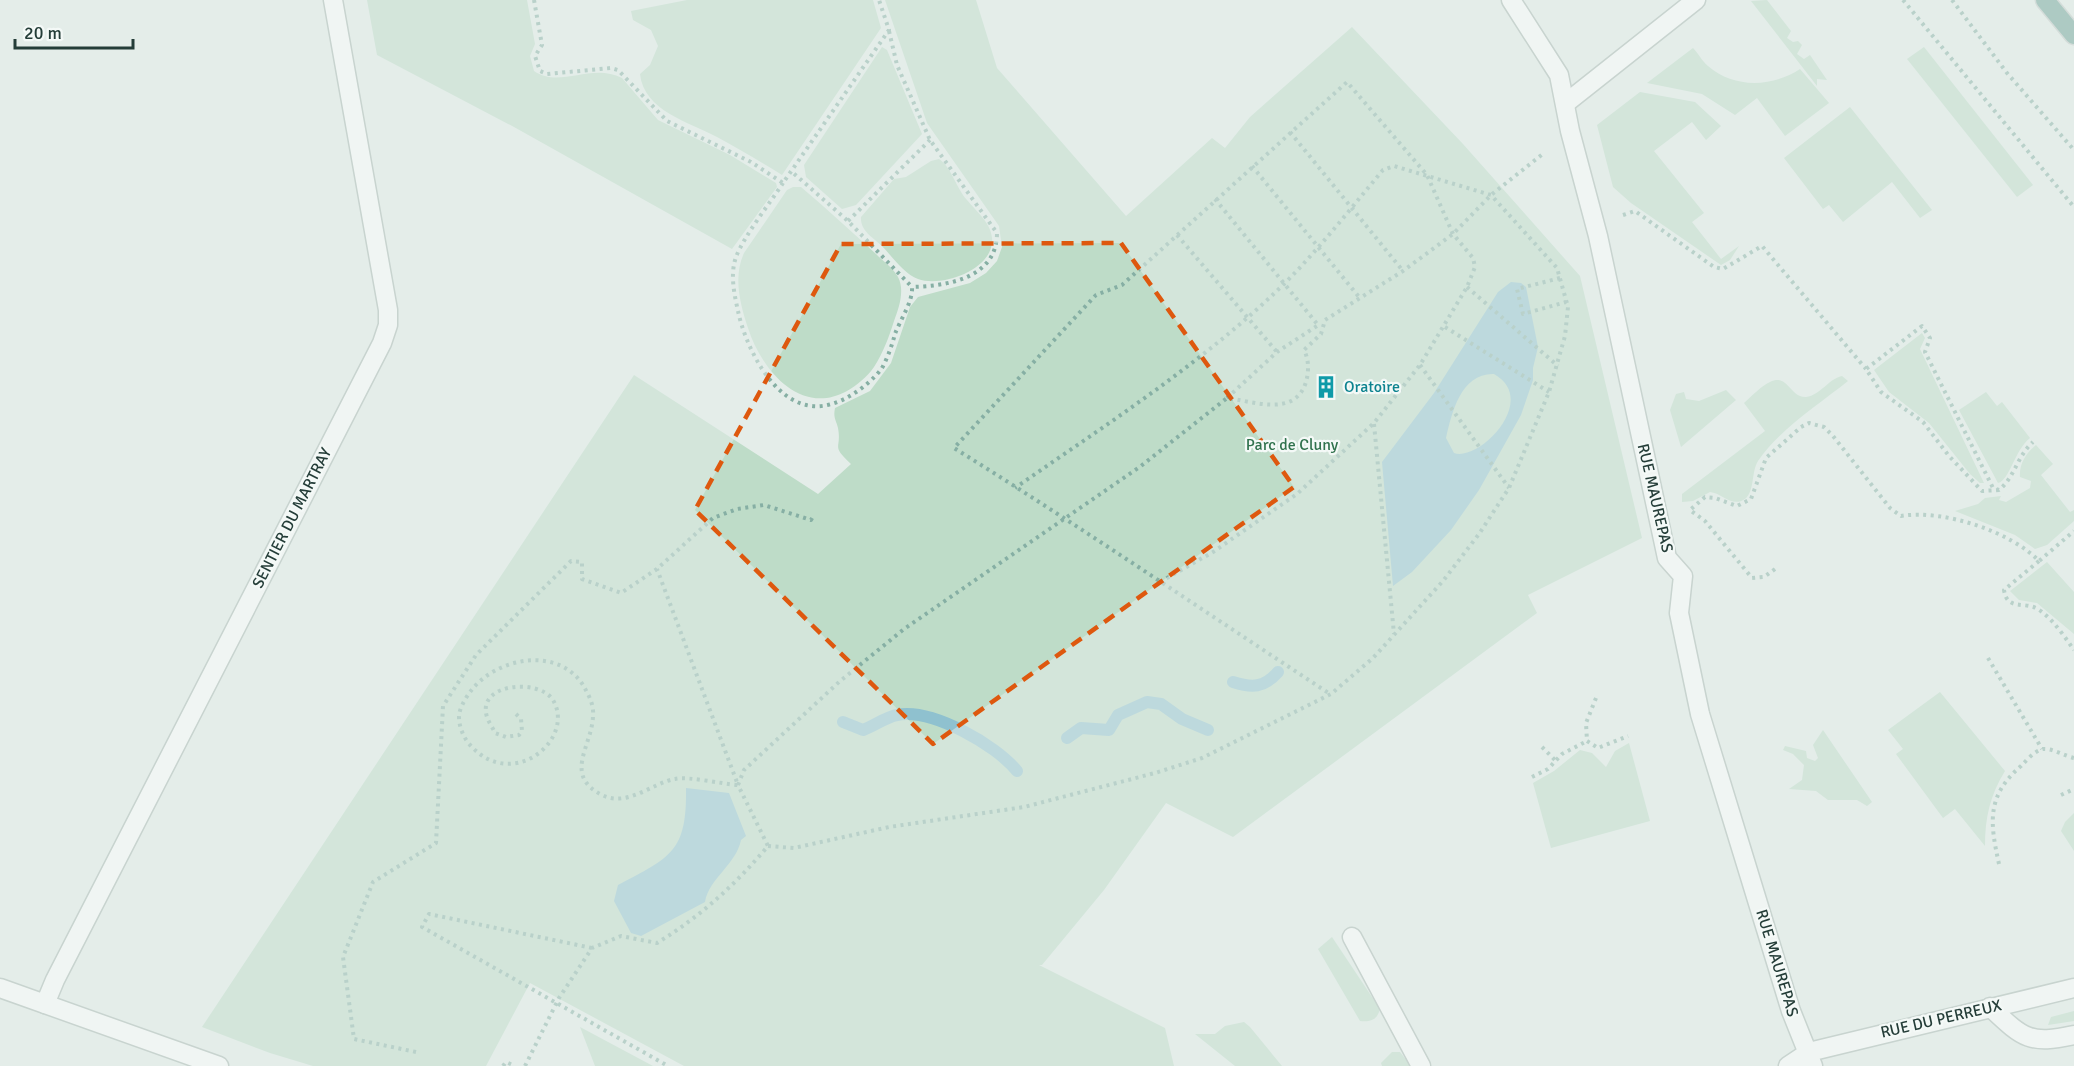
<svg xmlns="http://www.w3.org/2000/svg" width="2074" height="1066" font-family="Signika,sans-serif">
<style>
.green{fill:#bedcc8}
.water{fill:#8fc1cf;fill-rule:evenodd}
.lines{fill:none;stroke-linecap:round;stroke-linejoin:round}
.stream{stroke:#8fc1cf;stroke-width:12}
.minor-casing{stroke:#a7b5b0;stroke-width:21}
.major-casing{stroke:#c2c9c7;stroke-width:21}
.path{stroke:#86afa4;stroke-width:4;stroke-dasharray:3 4.5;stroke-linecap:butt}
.minor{stroke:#fff;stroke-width:18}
.major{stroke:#6ba095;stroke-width:18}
.marked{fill:none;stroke:#de580e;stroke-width:4.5;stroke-dasharray:12 8;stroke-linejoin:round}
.labels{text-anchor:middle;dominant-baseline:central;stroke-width:4.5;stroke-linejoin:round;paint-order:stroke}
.culture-label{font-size:16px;fill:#0d838f;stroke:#f4f9f7;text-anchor:start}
.park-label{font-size:16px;fill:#30724d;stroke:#f4f9f7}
.street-label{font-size:16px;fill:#243d38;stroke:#f4f9f7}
</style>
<rect width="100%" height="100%" fill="#e4ede9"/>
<!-- green -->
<g class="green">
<path d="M 367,0 L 527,0 L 535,44 L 530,56 L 534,71 C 560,89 591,62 622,78 L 658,120 L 730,155 L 776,183 L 777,187 L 732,249 L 514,127 L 377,55 Z"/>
<path d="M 687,0 L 873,0 L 881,28 L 782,175 C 761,162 739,149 717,137 C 689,122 644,111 640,74 L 650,65 L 658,46 L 651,30 L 633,20 L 631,11 Z"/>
<path d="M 885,0 L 976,0 L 997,68 L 1126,216 L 1212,138 L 1225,148 L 1250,117 L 1352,27 L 1463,144 L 1580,276 L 1642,538 L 1528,595 L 1537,613 L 1233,837 L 1166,803 L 1104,890 L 1042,965 L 1039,965 L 1165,1028 L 1174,1066 L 684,1066 L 530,983 L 486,1066 L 313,1066 L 270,1053 L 202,1027 L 634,375 L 818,494 L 851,464 C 830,444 842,450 838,428 C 836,420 833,418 835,408 L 870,391 L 891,363 L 910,307 L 918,297 L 970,283 L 986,273 L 997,261 L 1002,247 L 999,226 L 927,123 Z"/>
<polygon points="1767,0 1791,31 1787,38 1793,42 1798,41 1802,45 1797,54 1804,59 1810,55 1827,80 1817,79 1817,86 1751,1"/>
<polygon points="882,47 887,50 922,134 856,205 842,209 806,177 804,165"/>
<polygon points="1924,47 2033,185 2017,197 1907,59"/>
<path d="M 1693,48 C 1698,53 1702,61 1708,66 C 1734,89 1773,87 1800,69 L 1829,103 L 1785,136 L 1757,98 L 1735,115 L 1702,94 L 1647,83 Z"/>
<polygon points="1640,92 1695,102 1721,126 1706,140 1692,122 1654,151 1704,213 1692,222 1721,259 1739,246 1730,260 1721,265 1631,203 1613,187 1597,125"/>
<polygon points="1850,107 1932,210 1920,218 1892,182 1843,222 1829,205 1823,209 1784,158"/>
<path d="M 939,159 C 952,168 956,188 967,200 C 976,211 991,223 992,238 C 995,269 942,288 918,279 C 904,274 891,255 881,245 C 872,237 860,230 861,217 L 894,179 L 906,177 L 931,161 Z"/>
<path d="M 793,187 L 801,187 C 827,209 851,231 876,254 C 883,261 893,268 898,277 C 905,290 899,308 894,321 C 889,337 883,353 874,367 C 867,377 857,385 847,391 C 800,417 761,369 748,328 C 740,304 733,277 744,253 L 787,190 Z"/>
<polygon points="1922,333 1925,338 1920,349 1984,483 1980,483 1970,474 1929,423 1889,392 1874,370"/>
<path d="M 1842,376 L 1848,381 C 1818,405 1780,429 1758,461 C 1751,472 1755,491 1745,499 C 1732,508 1722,493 1710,492 L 1693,501 L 1682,502 L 1682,494 L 1765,431 L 1744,403 C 1752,396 1761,386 1770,382 C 1788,373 1790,398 1806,397 C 1821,395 1828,379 1842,376 Z"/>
<polygon points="1726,390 1736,400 1681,447 1670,410 1676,394 1684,392 1686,399 1699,401"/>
<path d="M 1986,392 L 1997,406 L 2002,402 L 2030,438 C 2014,451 2010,480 1998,483 L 1959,410 Z"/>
<path d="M 2036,445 L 2053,464 L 2041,475 L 2070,512 L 2074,510 L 2074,521 L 2047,545 L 2035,549 L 2015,535 L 1955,511 L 1978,504 L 1985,498 L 2001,496 L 1999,500 L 2006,502 L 2030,488 L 2031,481 L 2020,477 C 2019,464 2026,453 2036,445 Z"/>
<polygon points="2047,562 2074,592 2074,634 2037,603 2019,600 2010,591"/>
<path d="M 1940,692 L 2005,771 C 1990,795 1985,818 1985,846 L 1955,809 L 1943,818 L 1896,754 L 1903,749 L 1888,730 Z"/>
<polygon points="1823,730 1872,802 1867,806 1857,800 1828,800 1816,791 1789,789 1802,780 1804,765 1793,754 1783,750 1785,746 1806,751 1807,758 1815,761 1818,758 1813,745"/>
<polygon points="1629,743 1650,821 1551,848 1533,783 1554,771 1580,750 1592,753 1606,767 1615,751"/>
<polygon points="2074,813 2074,851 2061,831 2065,822"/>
<path d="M 1332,937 L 1380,1009 C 1377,1020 1371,1022 1360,1021 L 1318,949 Z"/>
<polygon points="2074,1011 2074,1021 2048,1025 2051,1017"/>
<polygon points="1244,1022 1250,1027 1282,1066 1235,1066 1195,1034 1215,1034 1225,1026"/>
<polygon points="580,1027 653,1066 595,1066"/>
<polygon points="1392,1052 1400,1052 1411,1066 1382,1066 1381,1063"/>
</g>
<!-- water -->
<g class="water">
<path d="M 1511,282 L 1521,283 L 1526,287 L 1538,347 L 1533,368 L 1533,380 L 1521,415 L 1479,490 L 1451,530 L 1412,572 L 1393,586 L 1382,462 L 1434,393 L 1498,292 ZM 1494,374 C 1540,400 1479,462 1454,453 L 1446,438 C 1452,412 1461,373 1494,374 Z"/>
<path d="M 686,788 L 729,793 L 746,836 L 741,840 C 736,865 709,878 705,902 L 641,936 L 631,933 L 614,901 L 618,885 C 671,857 687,852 686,788 Z"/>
</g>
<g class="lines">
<!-- stream -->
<g class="stream">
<path d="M 1233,682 C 1252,688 1264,688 1278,672"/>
<path d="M 843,722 L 863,730 C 874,726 886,717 897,715 C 932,708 996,745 1017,771"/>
<polyline points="1067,738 1081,728 1109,730 1118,715 1147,702 1161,704 1182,719 1208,730"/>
</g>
<!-- minor casing -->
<g class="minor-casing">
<g id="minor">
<polyline points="1511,0 1559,75 1570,131 1598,236 1667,558 1683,576 1679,613 1700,714 1791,1011 1813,1066"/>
<polyline points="1566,103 1696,0"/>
<polyline points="1352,937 1421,1066"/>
<polyline points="0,988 219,1066"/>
<polyline points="45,1004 55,980 382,343 388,325 388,310 333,0"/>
<path d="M 1990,1007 C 2023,1038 2029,1045 2074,1035"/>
<polyline points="1788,1066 1809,1052 2074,988"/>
</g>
</g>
<!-- major casing -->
<g class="major-casing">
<polyline id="major" points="2045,0 2074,35"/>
</g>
<!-- path -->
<g class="path">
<polyline points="534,0 542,45 535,56 540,71 547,74 611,68 618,70 667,121 751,162 783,183 889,30 879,0"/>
<polyline points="1903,0 2074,207"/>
<polyline points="1952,0 2007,73 2074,150"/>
<path d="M 889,31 L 897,65 L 930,140 L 997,233 C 997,278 948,286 912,287"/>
<polyline points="1290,132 1403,271"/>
<polyline points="1252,166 1359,297"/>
<path d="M 783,183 C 770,203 744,236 736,257 C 730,274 734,293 738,311 C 745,345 772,402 812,406 C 837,409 868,387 882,368 C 888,357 892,345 895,334 C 900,320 913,302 912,287 L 848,221 L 791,171"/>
<polyline points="1215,199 1318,325"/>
<polyline points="1623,215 1635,211 1714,267 1723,269 1762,246 1866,369"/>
<polyline points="848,221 930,140"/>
<polyline points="1177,235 1277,352"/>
<polyline points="1560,278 1517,289 1523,314 1566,302"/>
<polyline points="1467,287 1558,366"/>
<polyline points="1445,327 1549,392"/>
<polyline points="1420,365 1509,488"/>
<polyline points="1227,398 1277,352 1320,324"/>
<polyline points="1374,424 1394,634"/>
<path d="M 1999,490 L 1982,491 L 1949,456 L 1923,422 L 1881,392 L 1866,369 L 1922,326 L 1930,338 L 1925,352 L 1993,488 L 1999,490 C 2015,477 2017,456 2033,442"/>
<path d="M 2039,561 L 2004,590 C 2007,611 2024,601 2038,609 C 2053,619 2064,636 2074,650"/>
<path d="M 1775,569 L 1764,577 L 1752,578 L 1705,521 L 1690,510 L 1705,497 L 1715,498 L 1737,506 L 1751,499 L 1766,458 L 1801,427 L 1809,423 L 1824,427 L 1833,436 L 1890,508 L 1901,516 C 1942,509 2010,531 2039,561 L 2074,531"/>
<path d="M 1160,582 L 1213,552 L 1297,494 L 1374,423 L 1420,365 L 1467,287 L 1475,267 L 1473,258 L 1453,234 L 1427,175 L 1347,82 L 1122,285 L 1096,295 L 954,448 C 1081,527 1205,612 1330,694"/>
<polyline points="1988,658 2042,749"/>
<polyline points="1596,698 1586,723 1587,741 1598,748 1628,736"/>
<path d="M 516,714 L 521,719 L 522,731 L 519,735 L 506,737 L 495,733 C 493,728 489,723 487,717 C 476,683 539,678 553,700 C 576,739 513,792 471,746 C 464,739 459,727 459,717 C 459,709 465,699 470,692 C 495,658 557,645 583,685 C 588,694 594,704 593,715 C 593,745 562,775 602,795 C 627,808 654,782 675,779 C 688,776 722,784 738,785 L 657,569"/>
<polyline points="1542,747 1555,760"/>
<polyline points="1532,777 1548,769 1562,754 1587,741"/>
<polyline points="2061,795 2074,789"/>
<path d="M 768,846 L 794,848 L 889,827 L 1024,807 L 1155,773 L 1202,758 L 1331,694 L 1373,658 L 1443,581 L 1479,534 L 1509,488 L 1549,392 L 1565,336 L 1568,307 L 1557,268 L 1491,195 L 1394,166 L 1383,170 C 1351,208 1320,248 1284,284 C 1204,362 1107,424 1015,488"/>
<path d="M 1999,864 C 1990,823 1986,796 2021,766 C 2027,760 2034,751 2043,749 C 2052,748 2065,756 2074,758"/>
<polyline points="592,948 429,914 422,927 668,1066"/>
<polyline points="416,1052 354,1039 343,957 373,882 436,843 443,706 476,655 571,561 582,562 582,579 621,593 657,569 713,518 737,509 764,505 811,520 814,515"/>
<polyline points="503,1066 506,1062 515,1066"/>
<path d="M 525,1066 L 559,998 L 592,948 L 621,936 L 657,943 C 701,916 735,885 768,846 L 738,785 L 744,770 L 839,682 L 904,629 L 1141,466 L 1227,398 C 1252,401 1295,418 1306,382 C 1309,371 1309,360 1304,350 L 1321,334 L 1325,320 L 1403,271 L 1453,234 L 1491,195 L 1544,153"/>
</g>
<!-- minor -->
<use href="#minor" class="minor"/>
<!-- major -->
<use href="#major" class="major"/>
</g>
<!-- marked area -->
<path d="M0 0H2074V1066H0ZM 1121,243 L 1294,487 L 933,744 L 695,510 L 841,244 Z" fill="#e4ede9" fill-opacity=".55" fill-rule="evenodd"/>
<path class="marked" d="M 1121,243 L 1294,487 L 933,744 L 695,510 L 841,244 Z"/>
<!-- icons -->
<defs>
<g id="building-bare" transform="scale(1.8)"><path d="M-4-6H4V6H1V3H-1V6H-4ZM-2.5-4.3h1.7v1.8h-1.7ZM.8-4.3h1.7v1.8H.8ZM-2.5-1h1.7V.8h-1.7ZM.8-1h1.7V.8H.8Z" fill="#0f9aa8" stroke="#f4f9f7" stroke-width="2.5" paint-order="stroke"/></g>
</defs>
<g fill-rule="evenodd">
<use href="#building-bare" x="1326" y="387"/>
</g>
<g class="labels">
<!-- culture labels -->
<g class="culture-label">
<text x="1344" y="387">Oratoire</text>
</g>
<!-- park labels -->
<g class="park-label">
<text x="1292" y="445">Parc de Cluny</text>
</g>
<!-- street labels -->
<g class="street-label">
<text transform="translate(1655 498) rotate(77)">RUE MAUREPAS</text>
<text transform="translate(292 518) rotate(-63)">SENTIER DU MARTRAY</text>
<text transform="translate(1777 963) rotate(73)">RUE MAUREPAS</text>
<text transform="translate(1941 1019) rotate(-13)">RUE DU PERREUX</text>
</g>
</g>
<!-- scale -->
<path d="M15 39v9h118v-9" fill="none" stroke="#243d38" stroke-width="3"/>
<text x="24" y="39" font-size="18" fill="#243d38" stroke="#f4f9f7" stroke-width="4.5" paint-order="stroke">20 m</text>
</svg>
